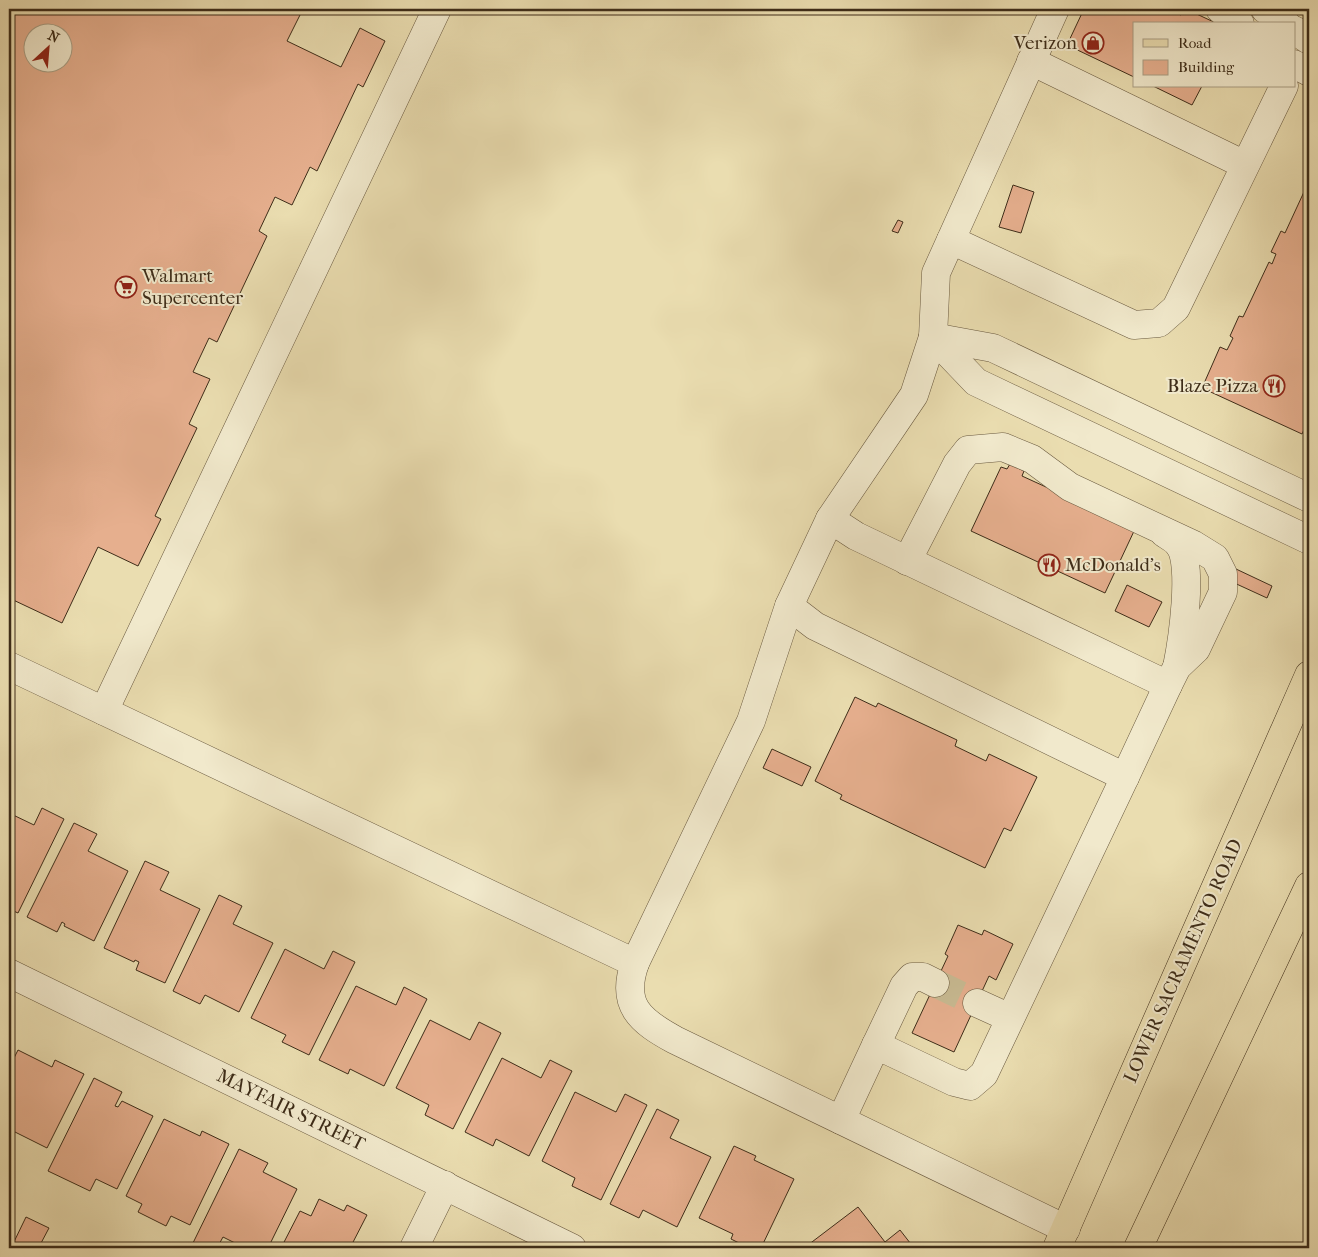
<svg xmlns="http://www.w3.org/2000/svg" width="1318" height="1257" font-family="'IM FELL French Canon',serif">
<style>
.building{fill:#e6af8e;stroke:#3e2d19;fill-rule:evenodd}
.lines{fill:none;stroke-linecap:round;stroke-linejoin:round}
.minor-tunnel{stroke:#c8ba92;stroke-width:28;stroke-dasharray:28 14;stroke-linecap:butt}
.minor-casing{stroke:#69593f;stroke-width:29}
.major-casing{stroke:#3e2d19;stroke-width:29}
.minor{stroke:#f1e9cc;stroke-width:28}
.major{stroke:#eaddb0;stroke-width:28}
.labels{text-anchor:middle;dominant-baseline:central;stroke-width:4;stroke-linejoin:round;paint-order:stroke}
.poi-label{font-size:19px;fill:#3e2d19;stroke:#f1e9cc;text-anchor:end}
.street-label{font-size:19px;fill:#3e2d19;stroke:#f1e9cc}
</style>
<rect width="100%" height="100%" fill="#eaddb0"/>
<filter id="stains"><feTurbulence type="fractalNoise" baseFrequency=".004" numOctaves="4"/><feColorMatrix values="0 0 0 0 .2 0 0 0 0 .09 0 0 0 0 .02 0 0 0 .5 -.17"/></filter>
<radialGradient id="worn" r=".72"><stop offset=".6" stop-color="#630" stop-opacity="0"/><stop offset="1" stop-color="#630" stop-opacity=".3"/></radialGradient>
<!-- building -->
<g class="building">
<path d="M 9,9 L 303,9 L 287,41 L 341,67 L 360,28 L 385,41 L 363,87 L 358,84 L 317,171 L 310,167 L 292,205 L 275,197 L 259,231 L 267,236 L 217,342 L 209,338 L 193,372 L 210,379 L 189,424 L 197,428 L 155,516 L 161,519 L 138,566 L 98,547 L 62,623 L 9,598 ZM 32,32 L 62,32 L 62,62 L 32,62 Z"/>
<polygon points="1088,9 1179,9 1177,13 1181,15 1184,9 1186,9 1218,24 1134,24 1134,77 1067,45 1083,11 1086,13"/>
<polygon points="1153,86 1202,86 1192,105"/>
<polygon points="1309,172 1309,419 1302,434 1202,388 1220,347 1227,350 1233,338 1230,336 1239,316 1243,317 1269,262 1272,264 1276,254 1271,252 1281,231 1285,233 1309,181 1306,179"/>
<polygon points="1013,185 1034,192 1021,233 999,227"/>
<polygon points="898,220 903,222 898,233 892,231"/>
<polygon points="1010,464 1024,471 1022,476 1046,487 1049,481 1135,529 1105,593 971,531 1001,467 1007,469"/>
<polygon points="1236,569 1272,586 1267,598 1230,581"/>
<polygon points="1127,585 1162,602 1149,627 1115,611"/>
<polygon points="855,697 876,707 878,703 957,740 955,746 986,761 989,754 1037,777 1011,831 1004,828 985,868 840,799 842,795 815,781"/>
<polygon points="772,749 811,767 802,786 763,768"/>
<polygon points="42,808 64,819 18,913 9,909 9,813 34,825"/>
<polygon points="74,823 97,834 88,851 128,871 94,941 64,926 65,924 62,922 57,932 27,917"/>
<polygon points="145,861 169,872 160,890 200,909 165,983 136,970 139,962 135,960 134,962 104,948"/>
<polygon points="219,895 242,906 233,924 273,943 239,1012 205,995 200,1004 173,991"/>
<polygon points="958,925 982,935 984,930 1013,944 996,980 989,976 954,1052 912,1033 948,956 945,954"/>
<polygon points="285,949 324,969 333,951 355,962 309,1055 282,1042 286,1035 251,1018"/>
<polygon points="356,986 396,1005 404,987 427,999 384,1086 350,1069 348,1074 319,1060"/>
<polygon points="430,1020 470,1040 479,1022 501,1033 453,1129 425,1115 429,1105 396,1088"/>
<polygon points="18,1050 52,1067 55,1060 84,1074 47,1148 9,1129 9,1068"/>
<polygon points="502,1058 541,1078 550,1060 572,1071 529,1156 496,1139 493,1146 465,1132"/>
<polygon points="94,1078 122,1092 115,1106 118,1107 122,1101 153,1116 117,1189 96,1179 90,1191 48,1171"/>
<polygon points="575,1092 616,1112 625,1094 647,1105 601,1200 572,1186 575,1178 542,1161"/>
<polygon points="657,1109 679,1120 670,1138 711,1157 677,1227 643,1210 639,1218 610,1204"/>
<polygon points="164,1119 200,1136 202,1131 229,1144 190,1225 171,1216 166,1226 138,1212 142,1204 126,1196"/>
<polygon points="734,1146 756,1156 754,1160 794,1179 761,1248 749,1248 731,1239 733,1234 699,1218"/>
<polygon points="239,1149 268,1163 263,1172 297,1189 268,1248 245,1248 223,1237 217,1248 199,1248 192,1245"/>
<polygon points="319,1199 344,1211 347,1205 367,1215 350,1248 281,1248 300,1211 311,1216"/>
<polygon points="858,1207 885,1242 900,1230 914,1248 804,1248"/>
<polygon points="26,1217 49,1228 40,1245 47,1248 11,1248"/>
</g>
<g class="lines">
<!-- minor-tunnel -->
<polyline class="minor-tunnel" points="935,983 977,1003"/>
<!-- minor casing -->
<g class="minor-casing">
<g id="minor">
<path d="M 1055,9 L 936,273 L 933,337 L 914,395 L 830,519 L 789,606 L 751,721 L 635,963 C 620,1005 640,1021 675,1040 L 1066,1229"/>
<polyline points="1220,9 1240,24"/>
<polyline points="1265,9 1286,24"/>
<polyline points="1294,30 1309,40"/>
<polyline points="1031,61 1245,165"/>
<polyline points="1294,64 1309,72"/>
<polyline points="951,240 1134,325 1159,323 1176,308 1284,86"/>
<polyline points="933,337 976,382 1309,540"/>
<polyline points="933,337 993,348 1309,498"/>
<path d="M 1164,533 C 1168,536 1176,540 1179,545 C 1194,563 1182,643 1177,667"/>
<polyline points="907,561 957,464 968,450 1003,447 1032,459 1070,487 1194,545 1215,558 1223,574 1223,592 1196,649 1177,667 1168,685"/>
<polyline points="789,606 815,626 1125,777 1168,685 856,536 830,519"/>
<polyline points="9,666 635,963"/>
<polyline points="104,711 437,9"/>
<polyline points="9,973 572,1248"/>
<polyline points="977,1003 1010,1018"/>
<polyline points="876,1045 904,986 912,977 923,977 935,983"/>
<polyline points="841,1120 876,1045 954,1082 970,1086 984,1074 1125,777"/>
<polyline points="414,1248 445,1185"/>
</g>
</g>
<!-- major casing -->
<g class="major-casing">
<g id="major">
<polyline points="1057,1248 1309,675"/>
<polyline points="1138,1248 1309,886"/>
</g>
</g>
<!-- minor -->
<use href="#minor" class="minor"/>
<!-- major -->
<use href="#major" class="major"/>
</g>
<!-- icons -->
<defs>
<g id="shop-ring" transform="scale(1.125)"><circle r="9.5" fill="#f1e9cc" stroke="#8f2418" stroke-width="1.5"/><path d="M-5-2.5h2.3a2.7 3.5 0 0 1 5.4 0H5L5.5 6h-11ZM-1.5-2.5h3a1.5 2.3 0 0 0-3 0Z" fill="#8f2418"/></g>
<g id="supermarket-ring" transform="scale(1.125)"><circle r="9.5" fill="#f1e9cc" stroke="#8f2418" stroke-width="1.5"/><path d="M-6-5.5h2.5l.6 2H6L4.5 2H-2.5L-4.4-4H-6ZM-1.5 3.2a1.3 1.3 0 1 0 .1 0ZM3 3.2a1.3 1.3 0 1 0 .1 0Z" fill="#8f2418"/></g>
<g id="restaurant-ring" transform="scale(1.125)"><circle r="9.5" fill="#f1e9cc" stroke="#8f2418" stroke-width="1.5"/><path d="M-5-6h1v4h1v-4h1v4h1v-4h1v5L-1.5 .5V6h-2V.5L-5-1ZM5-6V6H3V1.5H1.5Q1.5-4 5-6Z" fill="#8f2418"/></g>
</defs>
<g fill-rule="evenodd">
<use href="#shop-ring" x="1093" y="43"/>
<use href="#supermarket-ring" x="126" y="287"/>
<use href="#restaurant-ring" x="1274" y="386"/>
<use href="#restaurant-ring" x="1049" y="565"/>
</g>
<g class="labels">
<!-- poi labels -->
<g class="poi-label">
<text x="1077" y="43">Verizon</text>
<text x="142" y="276" text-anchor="start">Walmart<tspan x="142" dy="22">Supercenter</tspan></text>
<text x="1258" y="386">Blaze Pizza</text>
<text x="1065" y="565" text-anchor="start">McDonald's</text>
</g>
<!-- street labels -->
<g class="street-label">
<text transform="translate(1183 961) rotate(-66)">LOWER SACRAMENTO ROAD</text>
<text transform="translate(291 1110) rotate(26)">MAYFAIR STREET</text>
</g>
</g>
<!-- margin -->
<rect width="1318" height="1257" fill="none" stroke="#eaddb0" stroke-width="30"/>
<rect x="10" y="10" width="1298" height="1237" fill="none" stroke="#3e2d19" stroke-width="2.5"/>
<rect x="15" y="15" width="1288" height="1227" fill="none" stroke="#3e2d19"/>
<!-- legend -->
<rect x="1133" y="22" width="162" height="65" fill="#f1e9cc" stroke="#a99e84"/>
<rect x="1143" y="39" width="25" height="8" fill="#eaddb0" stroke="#a99e84"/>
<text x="1178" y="48" font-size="15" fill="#3e2d19">Road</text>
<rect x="1143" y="60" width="25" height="15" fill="#e6af8e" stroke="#a99e84"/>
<text x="1178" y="72" font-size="15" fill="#3e2d19">Building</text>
<!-- north arrow -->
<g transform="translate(48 48) rotate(26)"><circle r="24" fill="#f1e9cc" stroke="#a99e84"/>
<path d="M0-4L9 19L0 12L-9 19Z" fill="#8f2418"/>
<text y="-8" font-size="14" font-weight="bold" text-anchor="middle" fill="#3e2d19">N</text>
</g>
<rect width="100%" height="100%" filter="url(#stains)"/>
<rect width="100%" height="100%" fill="url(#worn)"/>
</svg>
